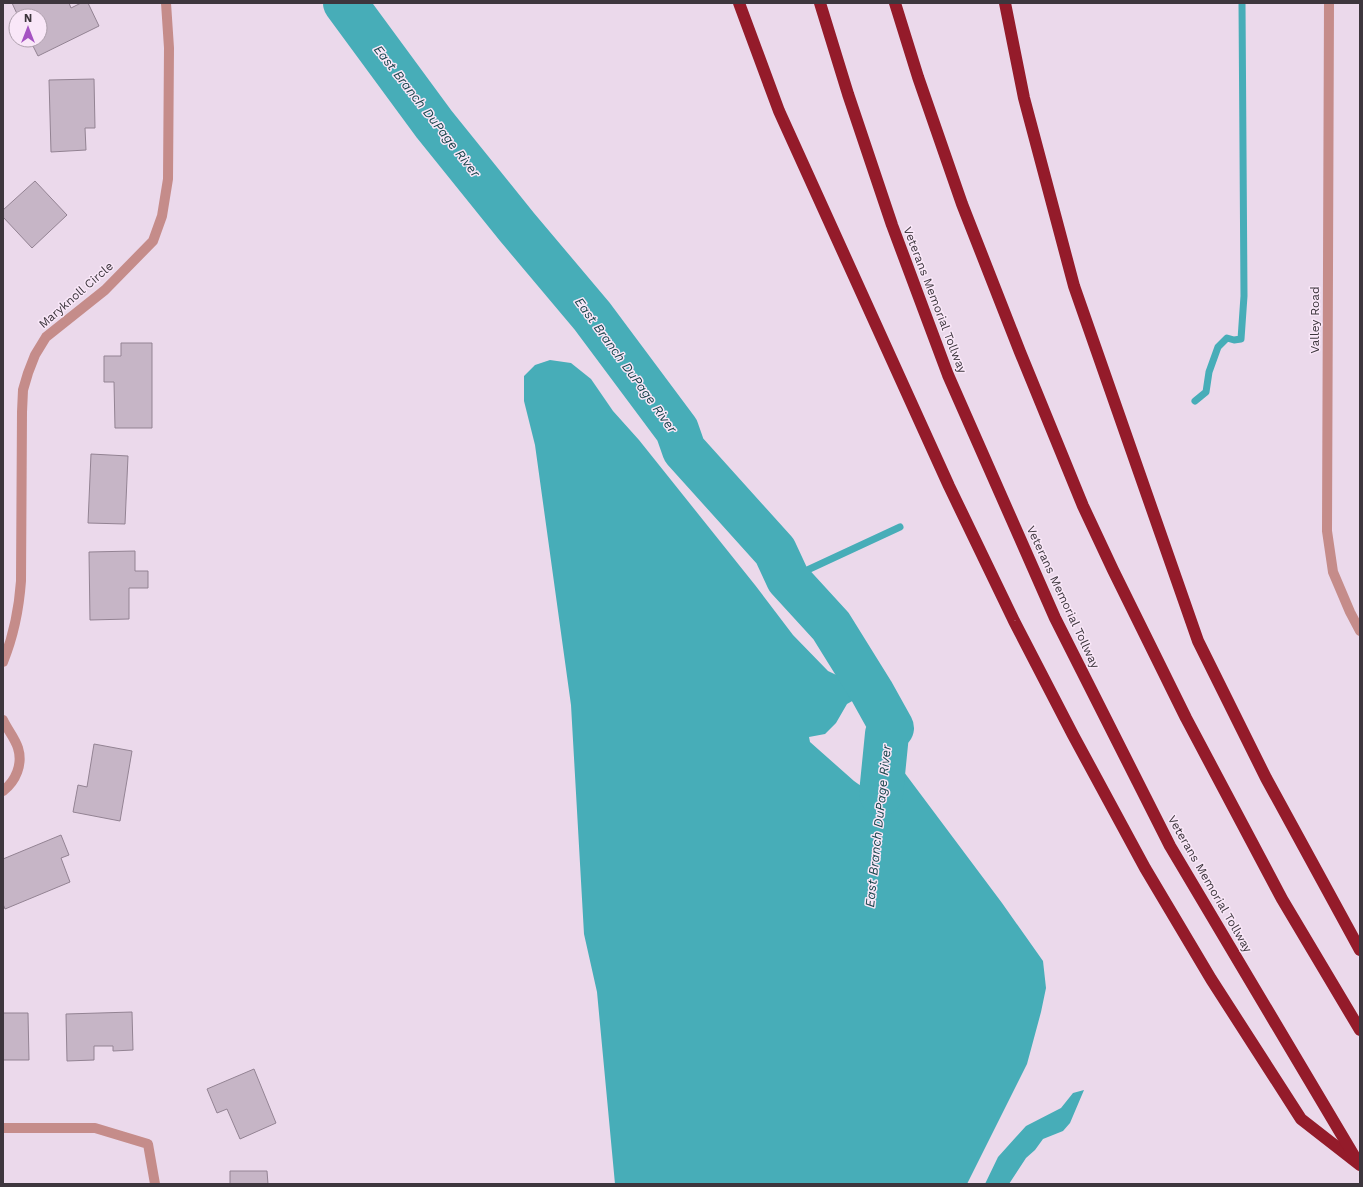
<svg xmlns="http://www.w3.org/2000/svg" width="1363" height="1187" font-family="'Work Sans',sans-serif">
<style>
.water{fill:#47adb8;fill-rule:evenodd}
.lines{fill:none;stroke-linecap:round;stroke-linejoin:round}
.stream{stroke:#47adb8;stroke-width:7}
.river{stroke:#47adb8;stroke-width:44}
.building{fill:#c6b5c6;stroke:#938393}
.street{stroke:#c58c8a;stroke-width:10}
.highway{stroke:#941b2a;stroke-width:12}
.labels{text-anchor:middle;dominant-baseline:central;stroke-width:3;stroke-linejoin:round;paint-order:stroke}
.street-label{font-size:12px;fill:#3d363d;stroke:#f9e7f8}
.water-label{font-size:13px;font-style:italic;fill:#18454b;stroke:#f9e7f8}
</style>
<rect width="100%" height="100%" fill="#ebd9eb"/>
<!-- water -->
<g class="water">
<path d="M 550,360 L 571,363 L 591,379 L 613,411 L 639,440 L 755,585 L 793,635 L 828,671 L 872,692 L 891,698 L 892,728 L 887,734 L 898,764 L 1002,903 L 1043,961 L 1046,988 L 1041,1012 L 1027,1064 L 967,1184 L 615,1184 L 597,992 L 584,934 L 571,705 L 535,445 L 524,401 L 524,376 L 535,365 ZM 854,700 L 862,705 L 871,722 L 873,754 L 865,784 L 861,786 L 854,781 L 810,742 L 809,737 L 825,734 L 836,723 L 847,704 Z"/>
<polygon points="1084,1090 1070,1123 1063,1131 1043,1139 1035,1150 1026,1158 1009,1184 985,1184 998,1157 1026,1126 1061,1108 1073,1093"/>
</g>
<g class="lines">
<!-- stream -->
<g class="stream">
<polyline points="1195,401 1206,392 1209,372 1218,347 1227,338 1234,340 1241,339 1244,296 1242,3"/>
<polyline points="788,579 900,527"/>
</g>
<!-- river -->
<polyline class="river" points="345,3 434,124 517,227 592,316 677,430 684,450 775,551 788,579 831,626 872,692 892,728 887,734 881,794"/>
</g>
<!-- building -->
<g class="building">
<polygon points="12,3 69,3 71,8 81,3 88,3 99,26 38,56 30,40 40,40 40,16 18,16"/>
<polygon points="94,79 95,128 85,128 86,150 51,152 49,80"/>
<polygon points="35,181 67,215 32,248 3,217 3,210"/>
<polygon points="121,343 152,343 152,428 115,428 114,382 104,382 104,356 121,356"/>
<polygon points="91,454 128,456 125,524 88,523"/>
<polygon points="135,551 135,571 148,571 148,588 129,588 129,619 90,620 89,552"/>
<polygon points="94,744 132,751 120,821 73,812 78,785 87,787"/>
<polygon points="61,835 69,855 61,858 70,882 5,909 3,904 3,859"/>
<polygon points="132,1012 133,1050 113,1051 113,1046 94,1046 94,1060 67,1061 66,1014"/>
<polygon points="3,1013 28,1013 29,1060 3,1060"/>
<polygon points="254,1069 276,1123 240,1139 227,1109 217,1113 207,1089"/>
<polygon points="230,1171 267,1171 268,1184 230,1184"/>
</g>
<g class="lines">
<!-- street -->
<g class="street">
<polyline points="1329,3 1327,531 1333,572 1350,612 1360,631"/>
<path d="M 3,662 C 14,635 19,609 21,581 L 22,412 L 23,390 L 28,373 L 35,355 L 46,337 L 105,290 L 153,241 L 162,216 L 168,179 L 169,48 L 166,3"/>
<path d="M 3,720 C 7,729 15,738 18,748 C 23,764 16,781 3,791"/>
<polyline points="3,1128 95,1128 148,1144 155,1184"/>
</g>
<!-- highway -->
<g class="highway">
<polyline points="739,3 779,111 949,486 1014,621 1073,735 1145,868 1211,979 1301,1119 1360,1165"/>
<polyline points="820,3 848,94 892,225 948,375 1055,618 1170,846 1356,1159"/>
<polyline points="895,3 918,77 962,204 1020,352 1083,506 1113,570 1186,718 1282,899 1360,1030"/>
<polyline points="1005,3 1024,98 1074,286 1198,641 1266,778 1360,950"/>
</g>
</g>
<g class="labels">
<!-- street labels -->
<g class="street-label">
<text transform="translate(76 295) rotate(-41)">Maryknoll Circle</text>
<text transform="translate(935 300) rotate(69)">Veterans Memorial Tollway</text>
<text transform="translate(1315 320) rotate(-90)">Valley Road</text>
<text transform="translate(1063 597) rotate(65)">Veterans Memorial Tollway</text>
<text transform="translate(1210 884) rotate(60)">Veterans Memorial Tollway</text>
</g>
<!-- water labels -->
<g class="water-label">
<text transform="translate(427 111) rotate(52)">East Branch DuPage River</text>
<text transform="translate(626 365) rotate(54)">East Branch DuPage River</text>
<text transform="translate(878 826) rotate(-84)">East Branch DuPage River</text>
</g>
</g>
<!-- border -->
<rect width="1363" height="1187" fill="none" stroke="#3d363d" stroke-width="8"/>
<!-- north arrow -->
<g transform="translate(28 28)"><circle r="19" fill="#f9e7f8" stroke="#aea0ad"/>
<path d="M0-3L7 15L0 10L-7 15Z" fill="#a553c2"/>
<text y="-6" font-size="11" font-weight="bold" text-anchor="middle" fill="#3d363d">N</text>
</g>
</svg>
